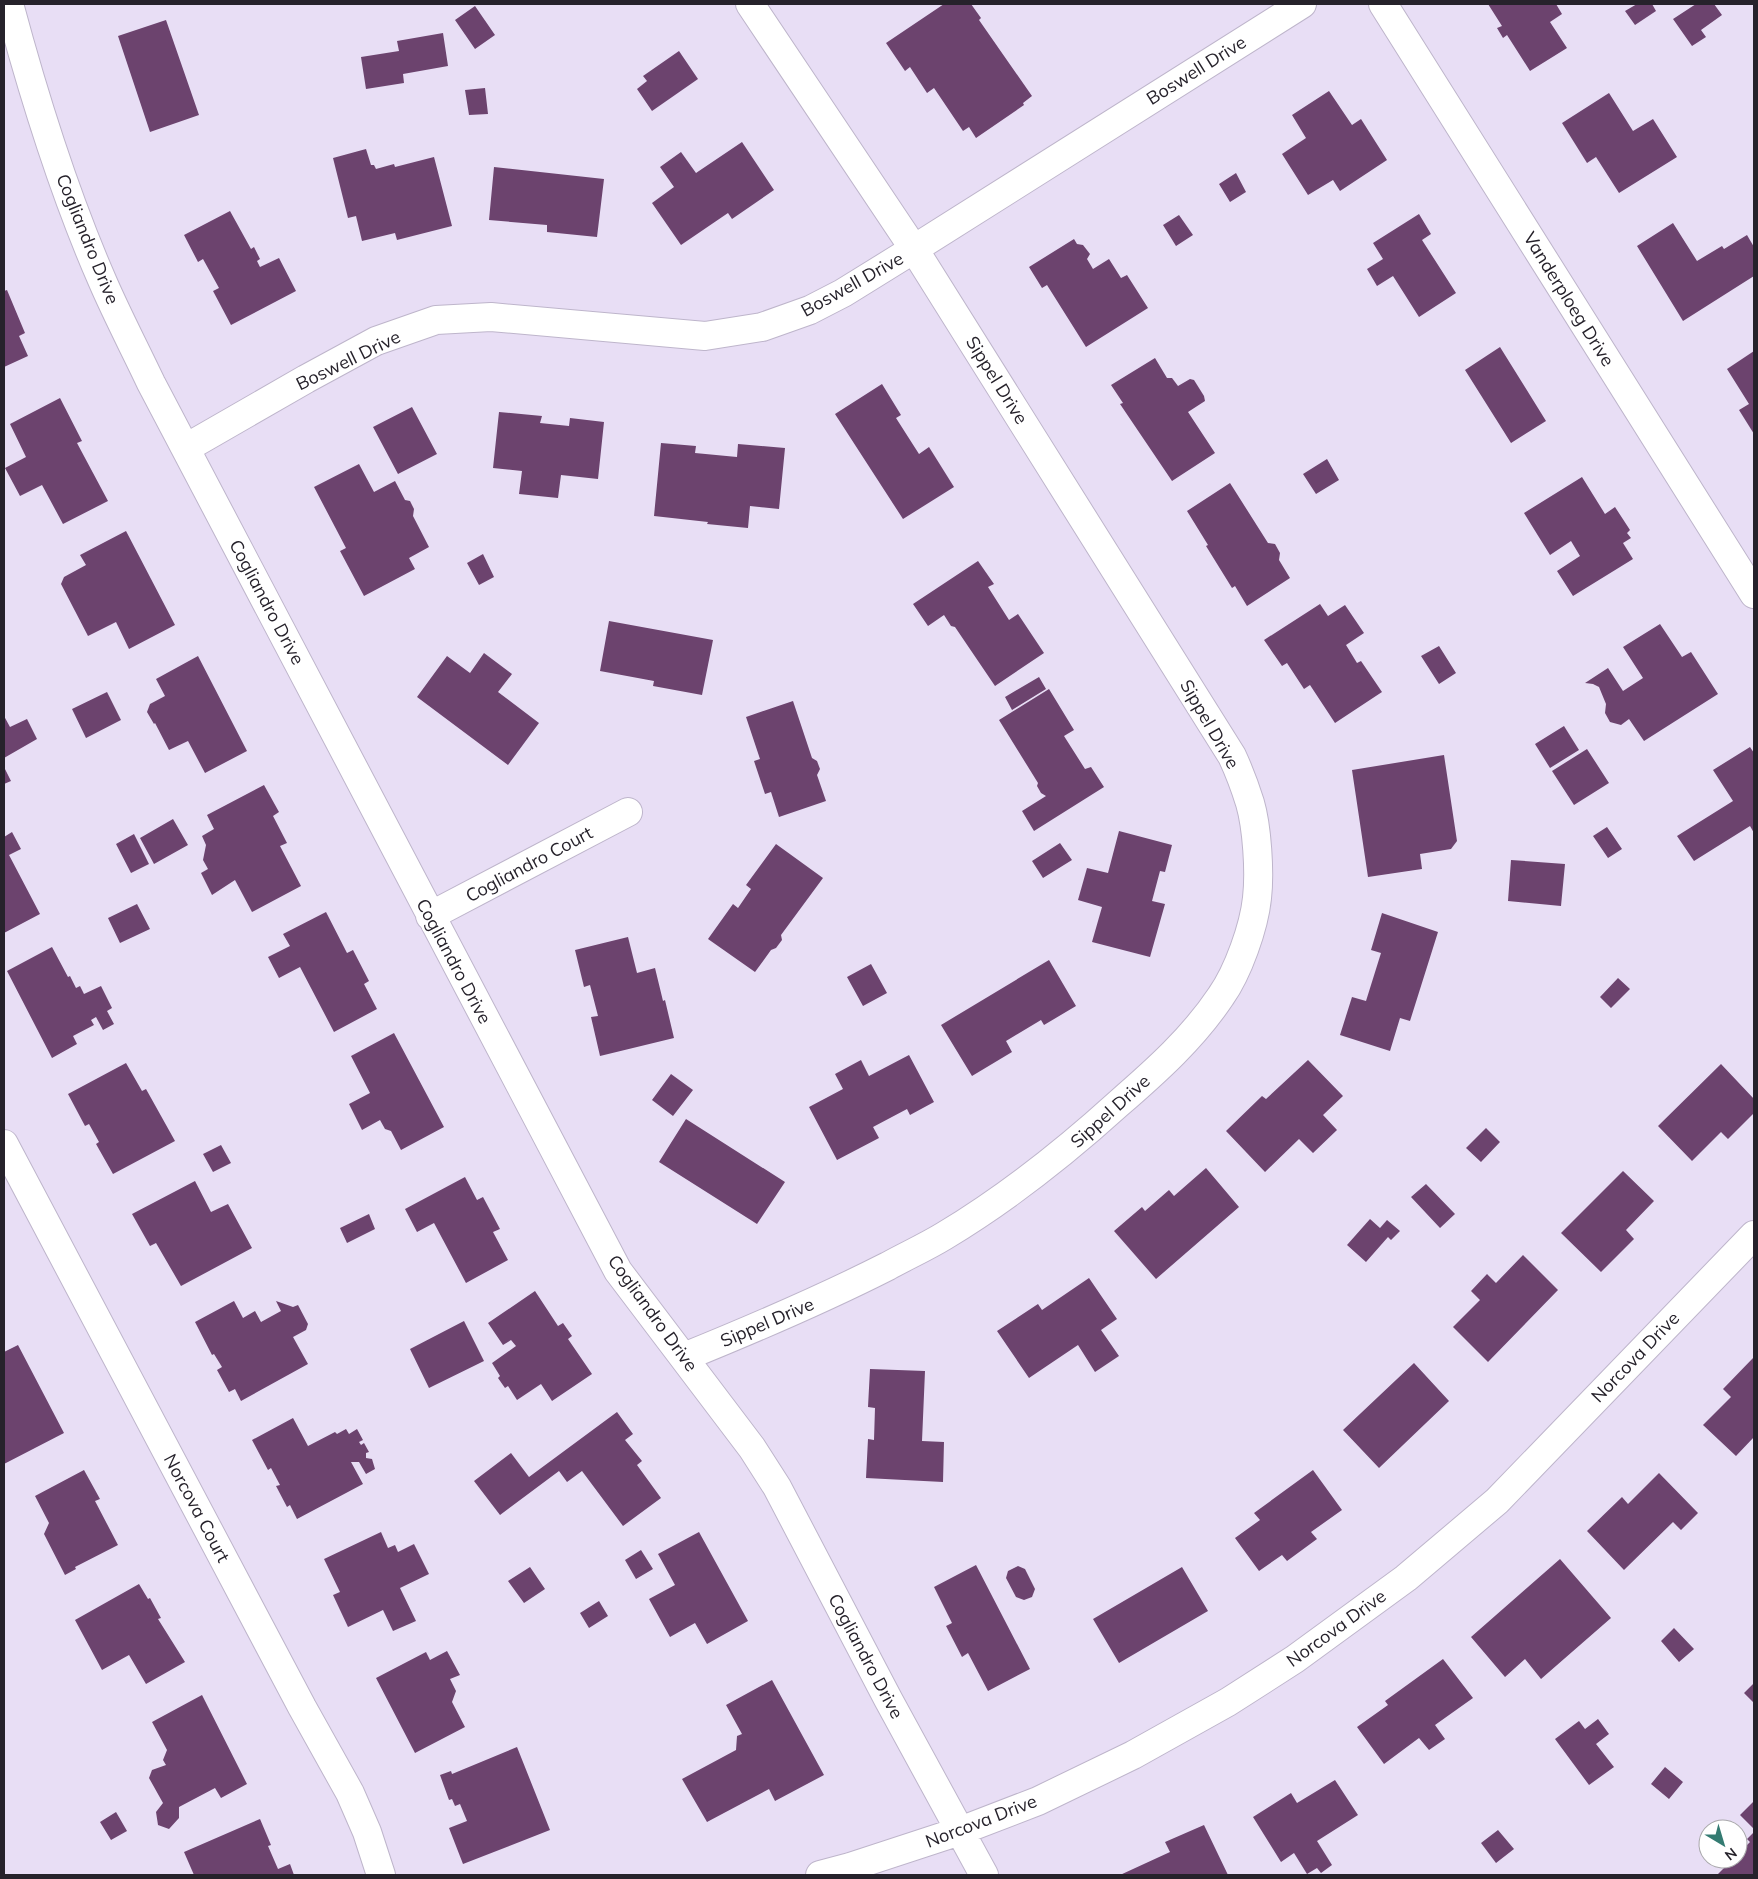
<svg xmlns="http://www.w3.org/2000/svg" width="1758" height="1879" viewBox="0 0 1758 1879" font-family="Mulish,sans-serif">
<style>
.building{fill:#6c436e}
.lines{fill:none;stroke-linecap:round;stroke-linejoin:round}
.minor-casing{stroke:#beb5cb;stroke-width:30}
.minor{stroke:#fff;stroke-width:28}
.labels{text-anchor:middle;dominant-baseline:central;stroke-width:5;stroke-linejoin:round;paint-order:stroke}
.street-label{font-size:18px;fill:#26222b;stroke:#fff}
</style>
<rect width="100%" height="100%" fill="#e8def5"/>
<path class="building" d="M944 4H971L981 18 979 20 1032 96 1023 103 1024 105 976 138 969 127 963 131 934 88 927 93 910 67 905 71 886 43Z
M1488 4H1556L1562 14 1550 22 1567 48 1530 71 1507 35 1503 38 1497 28 1502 26Z
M1637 4H1652L1656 11 1635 25 1625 11Z
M1696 4H1714L1722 15 1701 30 1706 37 1692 46 1673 19Z
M475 6 495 35 475 49 455 20Z
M166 20 199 115 150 132 118 36Z
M443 33 448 66 403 74 404 83 366 89 361 57 399 51 397 41Z
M679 51 698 79 652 111 637 89 647 81 643 76Z
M485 88 488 114 469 115 465 90Z
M1329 91 1352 125 1361 119 1387 160 1340 191 1333 180 1308 195 1282 154 1306 138 1292 115Z
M1609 93 1633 131 1653 119 1677 157 1619 193 1596 157 1587 163 1562 123Z
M742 142 774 190 732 219 728 213 681 245 652 203 674 187 660 167 681 152 696 173Z
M366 149 371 165H374L376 169 394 164 395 167 434 157 452 226 397 240 395 233 362 241 356 216 348 218 333 158Z
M494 167 604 179 597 237 547 232V225L489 220Z
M1236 173 1246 192 1230 202 1219 184Z
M230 211 251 249 254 247 260 259 257 261 260 267 279 258 296 291 231 325 213 291 219 288 203 259 198 262 184 235Z
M1419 214 1431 234 1422 240 1456 293 1419 317 1393 276 1377 286 1367 269 1383 259 1373 243Z
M1179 215 1193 235 1176 246 1163 225Z
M1673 223 1697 261 1722 246 1724 249 1747 235 1754 247V276L1683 321 1637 246Z
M1074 239 1077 244 1083 245 1090 254 1087 259 1093 269 1109 259 1121 278 1127 275 1148 308 1086 347 1047 285 1042 288 1029 267Z
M7 290 25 333 19 336 28 356 4 367V291Z
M1500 347 1546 421 1511 443 1465 370Z
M1754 351V434L1739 410 1749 404 1727 369Z
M1155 358 1167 378H1172L1178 386 1190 379 1194 380 1204 396 1205 401 1188 412 1215 453 1172 481 1120 404 1123 403 1111 385Z
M882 384 901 415 896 418 919 454 929 447 954 487 903 519 835 414Z
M60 398 82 441 77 443 108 501 63 524 42 485 20 496 5 468 26 457 10 424Z
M412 407 437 454 398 474 373 427Z
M499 412 542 416 540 423 569 426 570 418 604 422 598 479 561 475 558 498 519 494 522 471 493 468Z
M661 443 696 446 695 453 737 457 738 444 785 448 779 509 750 506 748 528 707 524 708 522 654 516Z
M1327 459 1339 480 1316 494 1303 474Z
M359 464 374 492 395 481 405 500 410 501 414 509 413 516 429 547 409 558 415 569 364 596 340 551 346 548 314 487Z
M1582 477 1605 514 1615 507 1630 530 1627 533 1631 538 1623 543 1633 559 1573 596 1557 571 1580 556 1571 541 1550 555 1524 513Z
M1230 483 1268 543 1275 544 1280 553 1279 560 1290 578 1247 606 1235 586 1232 588 1206 546 1208 545 1187 511Z
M126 531 175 625 129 649 116 622 88 636 61 584 64 577 86 565 80 555Z
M483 554 494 577 479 585 467 563Z
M978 561 994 584 988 587 1009 620 1018 614 1044 653 995 686 955 627 951 626 944 615 928 626 913 604Z
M1320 604 1328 616 1345 605 1364 633 1346 645 1357 663 1361 661 1382 692 1335 723 1310 685 1304 689 1287 663 1282 666 1264 640Z
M609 621 713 640 702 695 653 686 654 681 600 671Z
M1660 624 1682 657 1691 652 1718 694 1644 741 1629 719 1621 725 1610 722 1605 713 1606 704 1599 687 1593 684 1585 683 1608 668 1623 691 1643 678 1623 647Z
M1439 646 1456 673 1439 684 1421 656Z
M484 653 512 674 498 692 539 723 508 765 417 697 447 656 470 673Z
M198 656 247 751 205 773 188 741 169 750 155 723 154 724 147 712 150 704 165 696 156 679Z
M1039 677 1046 689 1012 710 1005 697Z
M1049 689 1074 730 1064 736 1085 769 1091 767 1104 787 1034 831 1022 811 1046 796 1041 793 1037 786 1038 783 999 720Z
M107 692 121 720 86 738 72 709Z
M793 701 812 758 817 761 820 769 817 775 826 801 779 817 771 792 765 794 754 761 760 759 746 717Z
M4 716 10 727 27 719 37 739 4 758Z
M1564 726 1579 750 1550 768 1535 744Z
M1750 747 1754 753V833L1750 826 1694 861 1677 836 1733 801 1713 770Z
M1587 749 1609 783 1574 805 1552 771Z
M1444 755 1457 841 1451 849 1420 854 1422 869 1368 877 1352 770Z
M4 767 11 781 4 784Z
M264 785 279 812 273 816 287 843 280 846 301 886 252 912 235 880 212 895 201 873 208 869 203 860 206 845 202 836 214 829 207 815Z
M173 819 188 845 154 864 140 838Z
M1607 827 1622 849 1608 858 1593 836Z
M1119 831 1172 845 1165 872 1160 871 1152 901 1165 904 1150 957 1092 942 1102 907 1078 900 1087 868 1108 873Z
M12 832 21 849 9 855 40 914 4 933V837Z
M134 834 149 864 131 873 116 844Z
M1060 843 1072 860 1043 878 1032 861Z
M776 844 823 878 781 935 782 940 776 948 771 950 755 972 708 939 733 904 738 908 751 889 746 885Z
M1511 860 1565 864 1561 906 1508 901Z
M137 904 150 929 120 943 108 918Z
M326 912 347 953 353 950 369 981 364 984 377 1009 334 1032 300 967 279 978 268 957 290 946 283 934Z
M1382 913 1438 932 1410 1021 1400 1018 1390 1051 1340 1035 1352 997 1366 1001 1381 953 1371 950Z
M628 937 637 973 655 968 663 1001 665 1000 674 1038 600 1056 591 1017 598 1016 590 985 584 987 575 950Z
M52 947 68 977 70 976 76 988 80 986 84 994 101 986 112 1008 107 1011 114 1024 103 1030 96 1017 91 1020 94 1025 73 1036 77 1044 52 1058 7 971Z
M1049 960 1076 1006 1044 1025 1041 1020 1006 1041 1012 1052 972 1076 941 1025Z
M871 964 887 993 863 1006 847 977Z
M1618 978 1630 989 1611 1008 1600 997Z
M394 1033 444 1127 401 1150 391 1131 385 1129 380 1120 362 1130 349 1104 370 1093 351 1056Z
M909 1055 934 1102 910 1115 907 1109 873 1127 879 1138 837 1160 809 1107 843 1089 835 1074 861 1060 869 1076Z
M1308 1060 1343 1096 1323 1115 1337 1130 1313 1153 1299 1139 1265 1172 1226 1131 1262 1096 1266 1099Z
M126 1063 142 1091 146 1089 175 1141 113 1174 96 1144 99 1142 89 1124 85 1126 68 1094Z
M1721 1064 1754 1099V1113L1728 1139 1721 1132 1692 1161 1658 1126Z
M671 1074 693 1090 673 1116 652 1100Z
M686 1119 785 1182 757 1224 659 1162Z
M1486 1128 1500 1142 1481 1162 1466 1148Z
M221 1145 231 1163 213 1172 203 1154Z
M1206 1168 1239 1207 1156 1279 1114 1231 1142 1207 1145 1211 1169 1190 1174 1196Z
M1623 1171 1654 1201 1626 1230 1634 1239 1601 1272 1561 1233Z
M465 1177 477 1200 483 1197 500 1229 493 1232 508 1260 466 1283 434 1223 417 1232 405 1209Z
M195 1181 211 1212 228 1204 252 1248 181 1286 156 1243 150 1246 132 1214Z
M1426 1184 1455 1214 1440 1228 1411 1197Z
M369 1214 375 1229 347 1243 340 1228Z
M1370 1219 1380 1228 1387 1220 1400 1231 1391 1240 1388 1237 1366 1262 1347 1245Z
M1523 1255 1558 1290 1488 1362 1453 1327 1480 1300 1471 1291 1487 1274 1496 1283Z
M1089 1278 1117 1319 1101 1330 1119 1356 1095 1372 1078 1345 1029 1378 997 1331 1038 1304 1042 1310Z
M535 1291 558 1326 563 1323 572 1336 568 1339 592 1374 552 1401 541 1384 517 1400 508 1386 505 1388 498 1378 500 1376 492 1363 516 1346 511 1340 503 1345 488 1323Z
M234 1301 243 1318 255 1311 261 1322 281 1311 276 1301 293 1307 298 1305 308 1324 306 1330 293 1337 308 1364 241 1401 235 1389 229 1392 217 1370 222 1367 214 1354 212 1355 195 1322Z
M464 1321 484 1361 429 1388 410 1349Z
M18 1345 64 1433 4 1464V1352Z
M1754 1357V1437L1736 1456 1703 1425 1731 1397 1723 1389Z
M1414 1363 1449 1401 1379 1468 1343 1430Z
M870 1369 925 1371 922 1441 944 1442 943 1482 866 1478 868 1439 874 1440 875 1408 868 1407Z
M617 1412 633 1434 625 1440 642 1461 637 1465 661 1498 623 1526 582 1471 567 1482 559 1471 500 1515 474 1481 511 1453 529 1477Z
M293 1418 308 1446 335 1432 337 1434 346 1429 349 1434 357 1429 363 1440 359 1442 361 1445 364 1443 369 1452 366 1453V1458L372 1459 375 1469 366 1474 359 1462H351L363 1484 297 1519 290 1505 287 1507 276 1486 280 1485 271 1468 268 1470 252 1440Z
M84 1470 100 1499 95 1501 118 1545 75 1567 76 1569 65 1575 44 1534 49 1523 35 1496Z
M1313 1470 1342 1510 1311 1532 1317 1539 1287 1561 1282 1555 1259 1571 1235 1538 1260 1520 1254 1513Z
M1659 1473 1698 1513 1681 1530 1673 1522 1624 1570 1587 1531 1622 1497 1628 1504Z
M381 1532 388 1548 395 1545 398 1552 414 1544 429 1574 400 1588 416 1621 393 1631 383 1610 348 1627 333 1595 340 1592 324 1559Z
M699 1532 748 1621 707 1644 695 1623 670 1637 649 1599 675 1585 658 1554Z
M641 1550 653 1569 636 1579 625 1560Z
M1560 1559 1611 1618 1541 1679 1525 1659 1505 1677 1471 1637Z
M976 1565 1030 1669 988 1691 968 1653 962 1657 946 1626 952 1623 934 1587Z
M1018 1566 1025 1569 1035 1589 1032 1597 1024 1600 1016 1597 1006 1578 1008 1571Z
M530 1567 545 1589 524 1603 508 1581Z
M1182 1567 1208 1611 1119 1663 1093 1619Z
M139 1584 148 1599 150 1598 161 1618 158 1619 185 1662 146 1684 129 1655 102 1670 75 1620Z
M599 1601 608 1616 589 1628 580 1613Z
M1674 1628 1694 1649 1679 1662 1661 1641Z
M447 1651 460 1675 450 1679 456 1691 452 1702 465 1727 415 1753 376 1678 426 1652 430 1660Z
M1443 1659 1473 1698 1435 1725 1445 1739 1429 1750 1419 1738 1384 1764 1357 1727 1388 1705 1385 1701Z
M772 1680 824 1775 775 1801 769 1789 707 1822 682 1779 736 1750 737 1736 742 1734 726 1705Z
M1754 1683V1703L1744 1693Z
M202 1695 247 1784 221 1798 215 1788 179 1807V1818L169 1829 158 1825 156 1812 163 1803 149 1778 152 1770 166 1765 163 1760 167 1750 152 1722Z
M1598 1719 1609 1734 1596 1744 1614 1767 1589 1785 1555 1739 1579 1721 1585 1729Z
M517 1747 550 1830 463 1864 449 1828 467 1821 460 1804 455 1806 452 1799 449 1800 440 1775 451 1771 452 1774Z
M1665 1767 1683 1782 1669 1799 1651 1784Z
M1335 1780 1358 1815 1317 1841 1332 1865 1321 1873 1317 1868 1307 1874 1294 1853 1281 1862 1253 1817 1291 1793 1297 1803Z
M1754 1801V1829L1740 1815Z
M116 1812 127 1831 111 1840 100 1822Z
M260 1819 271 1845 268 1846 278 1869 290 1864 294 1875H194L184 1852Z
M1204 1825 1228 1875H1120L1170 1852 1165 1842Z
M1498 1830 1514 1849 1496 1863 1481 1843Z
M1754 1832V1875H1717L1733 1859H1738V1854L1750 1842 1747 1839Z"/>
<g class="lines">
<defs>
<path id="minor" d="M9 4C34 97 63 191 102 280 117 315 135 349 151 383L618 1271 752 1448 777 1487 888 1699 984 1875
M1383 4 1754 594
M186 448 306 379 376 341 436 320 491 317 705 336 762 327 810 310 843 293 914 249 1302 4
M430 916 628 812
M4 1144 302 1707 350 1793 367 1832 381 1875
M684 1357C753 1329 821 1300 888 1266 906 1256 926 1247 944 1236 1007 1198 1064 1153 1118 1104 1156 1071 1193 1038 1221 996 1238 972 1254 927 1257 898 1260 872 1257 827 1250 803 1245 787 1239 771 1232 756L914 249 750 4
M820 1875 850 1867 960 1831 1038 1801 1133 1755 1228 1702 1295 1659 1406 1578 1497 1501 1754 1235"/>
</defs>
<use href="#minor" class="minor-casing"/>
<use href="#minor" class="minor"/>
</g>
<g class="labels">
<g class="street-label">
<text transform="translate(1196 70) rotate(-32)">Boswell Drive</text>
<text transform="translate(88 239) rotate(68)">Cogliandro Drive</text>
<text transform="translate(852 284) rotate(-29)">Boswell Drive</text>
<text transform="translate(1569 299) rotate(58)">Vanderploeg Drive</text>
<text transform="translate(348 360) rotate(-26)">Boswell Drive</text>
<text transform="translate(997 380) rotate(58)">Sippel Drive</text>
<text transform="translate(267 602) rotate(62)">Cogliandro Drive</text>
<text transform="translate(1210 724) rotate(60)">Sippel Drive</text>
<text transform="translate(529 864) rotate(-28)">Cogliandro Court</text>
<text transform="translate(454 961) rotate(62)">Cogliandro Drive</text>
<text transform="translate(1110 1111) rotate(-42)">Sippel Drive</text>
<text transform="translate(653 1313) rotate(54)">Cogliandro Drive</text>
<text transform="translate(767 1322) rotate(-23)">Sippel Drive</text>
<text transform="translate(1635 1357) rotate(-46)">Norcova Drive</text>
<text transform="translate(197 1508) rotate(62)">Norcova Court</text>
<text transform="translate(1336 1628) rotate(-36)">Norcova Drive</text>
<text transform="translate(866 1656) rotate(62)">Cogliandro Drive</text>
<text transform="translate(981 1821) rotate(-21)">Norcova Drive</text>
</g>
</g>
<rect width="1758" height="1879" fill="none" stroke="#26222b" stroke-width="10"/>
<g transform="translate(1723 1844) rotate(142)"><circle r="24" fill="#ffffff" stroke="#a8a7aa"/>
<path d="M0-4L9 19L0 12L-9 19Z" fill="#347b72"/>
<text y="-8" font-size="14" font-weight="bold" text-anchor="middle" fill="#26222b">N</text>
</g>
</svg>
